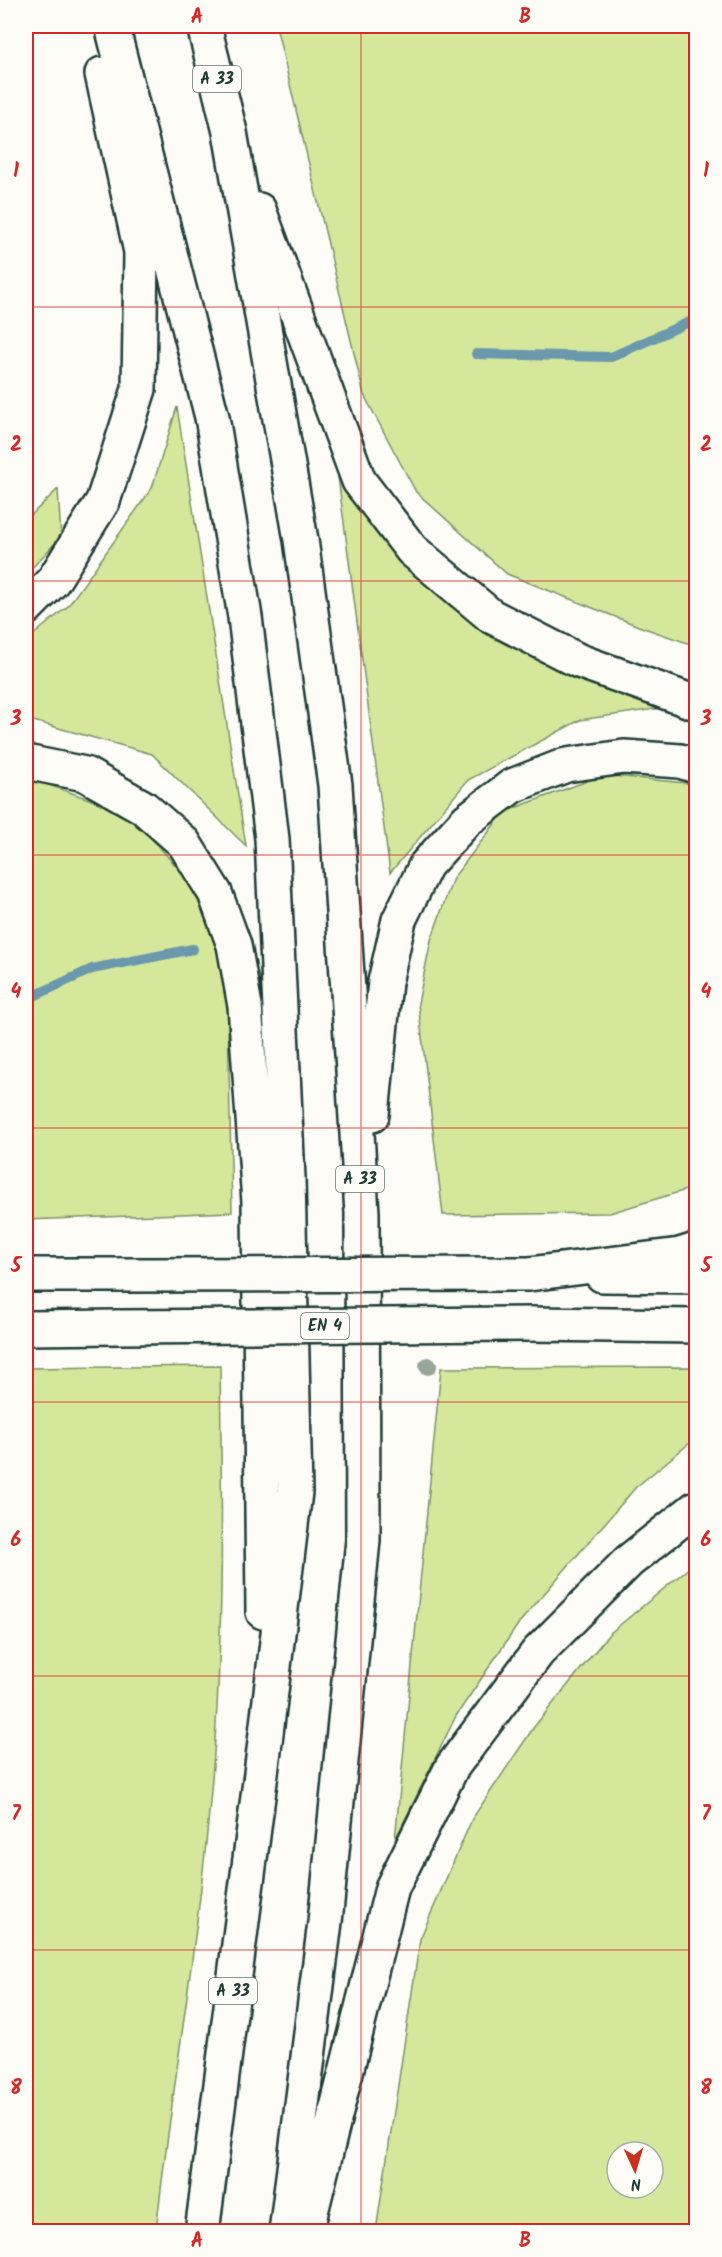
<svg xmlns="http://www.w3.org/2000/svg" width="722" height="2257" viewBox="0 0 722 2257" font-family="Kalam,sans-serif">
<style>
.green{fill:#d4e79b;stroke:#7a9268;stroke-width:1.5;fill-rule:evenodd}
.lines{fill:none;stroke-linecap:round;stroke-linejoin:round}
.stream{stroke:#6b98ad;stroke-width:10}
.major-casing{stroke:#1f3d34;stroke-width:38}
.highway-casing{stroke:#1f3d34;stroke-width:38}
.major{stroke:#fdfcf7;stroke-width:33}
.highway{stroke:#fdfcf7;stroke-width:33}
.major-bridge-casing{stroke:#1f3d34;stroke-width:38;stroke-linecap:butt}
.major-bridge{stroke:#fdfcf7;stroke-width:33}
.tree{fill:#97a697}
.grid{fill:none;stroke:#d62828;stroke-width:1.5;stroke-opacity:0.55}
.labels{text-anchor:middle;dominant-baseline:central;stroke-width:5;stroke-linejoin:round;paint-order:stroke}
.shield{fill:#fdfcf7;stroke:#62766e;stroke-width:1.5}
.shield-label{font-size:16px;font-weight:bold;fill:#1f3d34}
.neatline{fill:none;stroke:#d62828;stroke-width:2}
.grid-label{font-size:20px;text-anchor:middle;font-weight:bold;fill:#d62828}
</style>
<rect width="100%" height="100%" fill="#fdfcf7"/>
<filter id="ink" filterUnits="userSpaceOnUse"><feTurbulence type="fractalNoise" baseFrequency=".0167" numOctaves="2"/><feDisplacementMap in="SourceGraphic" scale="12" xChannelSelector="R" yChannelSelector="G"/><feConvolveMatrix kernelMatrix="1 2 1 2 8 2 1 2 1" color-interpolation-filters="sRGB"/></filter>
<g filter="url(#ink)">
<path class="green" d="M276 26H696V646L641 627 507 574 416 492 364 395Z
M177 407 246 846 152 754 26 719V641L68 606 152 488Z
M336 462 370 521 450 606 505 644 669 707 580 720 468 780 390 873Z
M58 489 61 537 26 574V520Z
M603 775 696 784V1187L610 1213 443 1215 418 1003 431 940 453 878 504 812Z
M26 777 129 813 191 883 227 971 232 1212 26 1220Z
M220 1366C222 1503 224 1641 212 1778 200 1930 173 2080 156 2231H26V1368Z
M696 1367V1438L636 1487 519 1623 456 1716 395 1840 441 1368Z
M696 1562V2231H376L420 1939 472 1819 534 1727 609 1634ZM617 2152H653V2188H617Z"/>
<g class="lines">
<path class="stream" d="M476 354 611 357 696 319
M26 1004 34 996 92 969 193 949"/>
<defs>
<path id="major" d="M26 1275H122
M602 1275 696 1276
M530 1324 696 1326
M26 1328 120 1327"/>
<path id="highway" d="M112 26 212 417 245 617 272 839 288 1178 295 1492 264 1750 202 2232
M204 26 230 132 301 540 335 785 362 1213 363 1540 325 1922 286 2232
M259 210 359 481 412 550 491 616 579 661 696 703
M26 608 53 581 103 501 139 389 141 252 102 74
M26 762 85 774 143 807 184 843 215 893 234 945 245 1006 259 1202 263 1612
M372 1115 385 982 399 920 426 865 467 820 512 786 566 765 624 757 680 761 696 766
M529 1274 680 1255 696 1250
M306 2232 392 1888 452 1767 538 1652 629 1561 696 1508"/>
</defs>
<use href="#major" class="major-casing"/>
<use href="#highway" class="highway-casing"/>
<use href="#major" class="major"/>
<use href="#highway" class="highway"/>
<defs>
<path id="major-bridge" d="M122 1275 529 1274
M120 1327 530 1324"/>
</defs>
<use href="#major-bridge" class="major-bridge-casing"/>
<use href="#major-bridge" class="major-bridge"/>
</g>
<circle class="tree" cx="428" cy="1366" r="9"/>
</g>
<path class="grid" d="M361 26V2232M26 307H696M26 581H696M26 855H696M26 1128H696M26 1402H696M26 1676H696M26 1950H696"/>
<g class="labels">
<g class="shield">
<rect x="193" y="66" width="48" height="26" rx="4.5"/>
<rect x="336" y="1166" width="48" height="26" rx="4.5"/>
<rect x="301" y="1313" width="48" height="26" rx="4.5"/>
<rect x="209" y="1978" width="48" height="26" rx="4.5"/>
</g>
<g class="shield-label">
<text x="217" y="79">A 33</text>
<text x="360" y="1179">A 33</text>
<text x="325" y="1326">EN 4</text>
<text x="233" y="1991">A 33</text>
</g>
</g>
<rect width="722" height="2257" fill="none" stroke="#fdfcf7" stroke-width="66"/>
<g transform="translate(635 2170) rotate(176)"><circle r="28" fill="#fdfcf7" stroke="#a4b0a9" stroke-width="1.5"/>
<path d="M0-4.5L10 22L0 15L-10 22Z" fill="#c8321e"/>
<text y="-9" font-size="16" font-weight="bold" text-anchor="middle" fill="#1f3d34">N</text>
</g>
<rect x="33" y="33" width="656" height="2191" class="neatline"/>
<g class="grid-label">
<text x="197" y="23">A</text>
<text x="525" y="23">B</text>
<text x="16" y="177">1</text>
<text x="706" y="177">1</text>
<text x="16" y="451">2</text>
<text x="706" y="451">2</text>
<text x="16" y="725">3</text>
<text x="706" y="725">3</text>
<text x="16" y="998">4</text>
<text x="706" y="998">4</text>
<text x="16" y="1272">5</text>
<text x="706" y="1272">5</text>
<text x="16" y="1546">6</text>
<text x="706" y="1546">6</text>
<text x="16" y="1820">7</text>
<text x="706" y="1820">7</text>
<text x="16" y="2094">8</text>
<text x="706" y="2094">8</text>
<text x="197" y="2247">A</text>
<text x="525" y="2247">B</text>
</g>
</svg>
